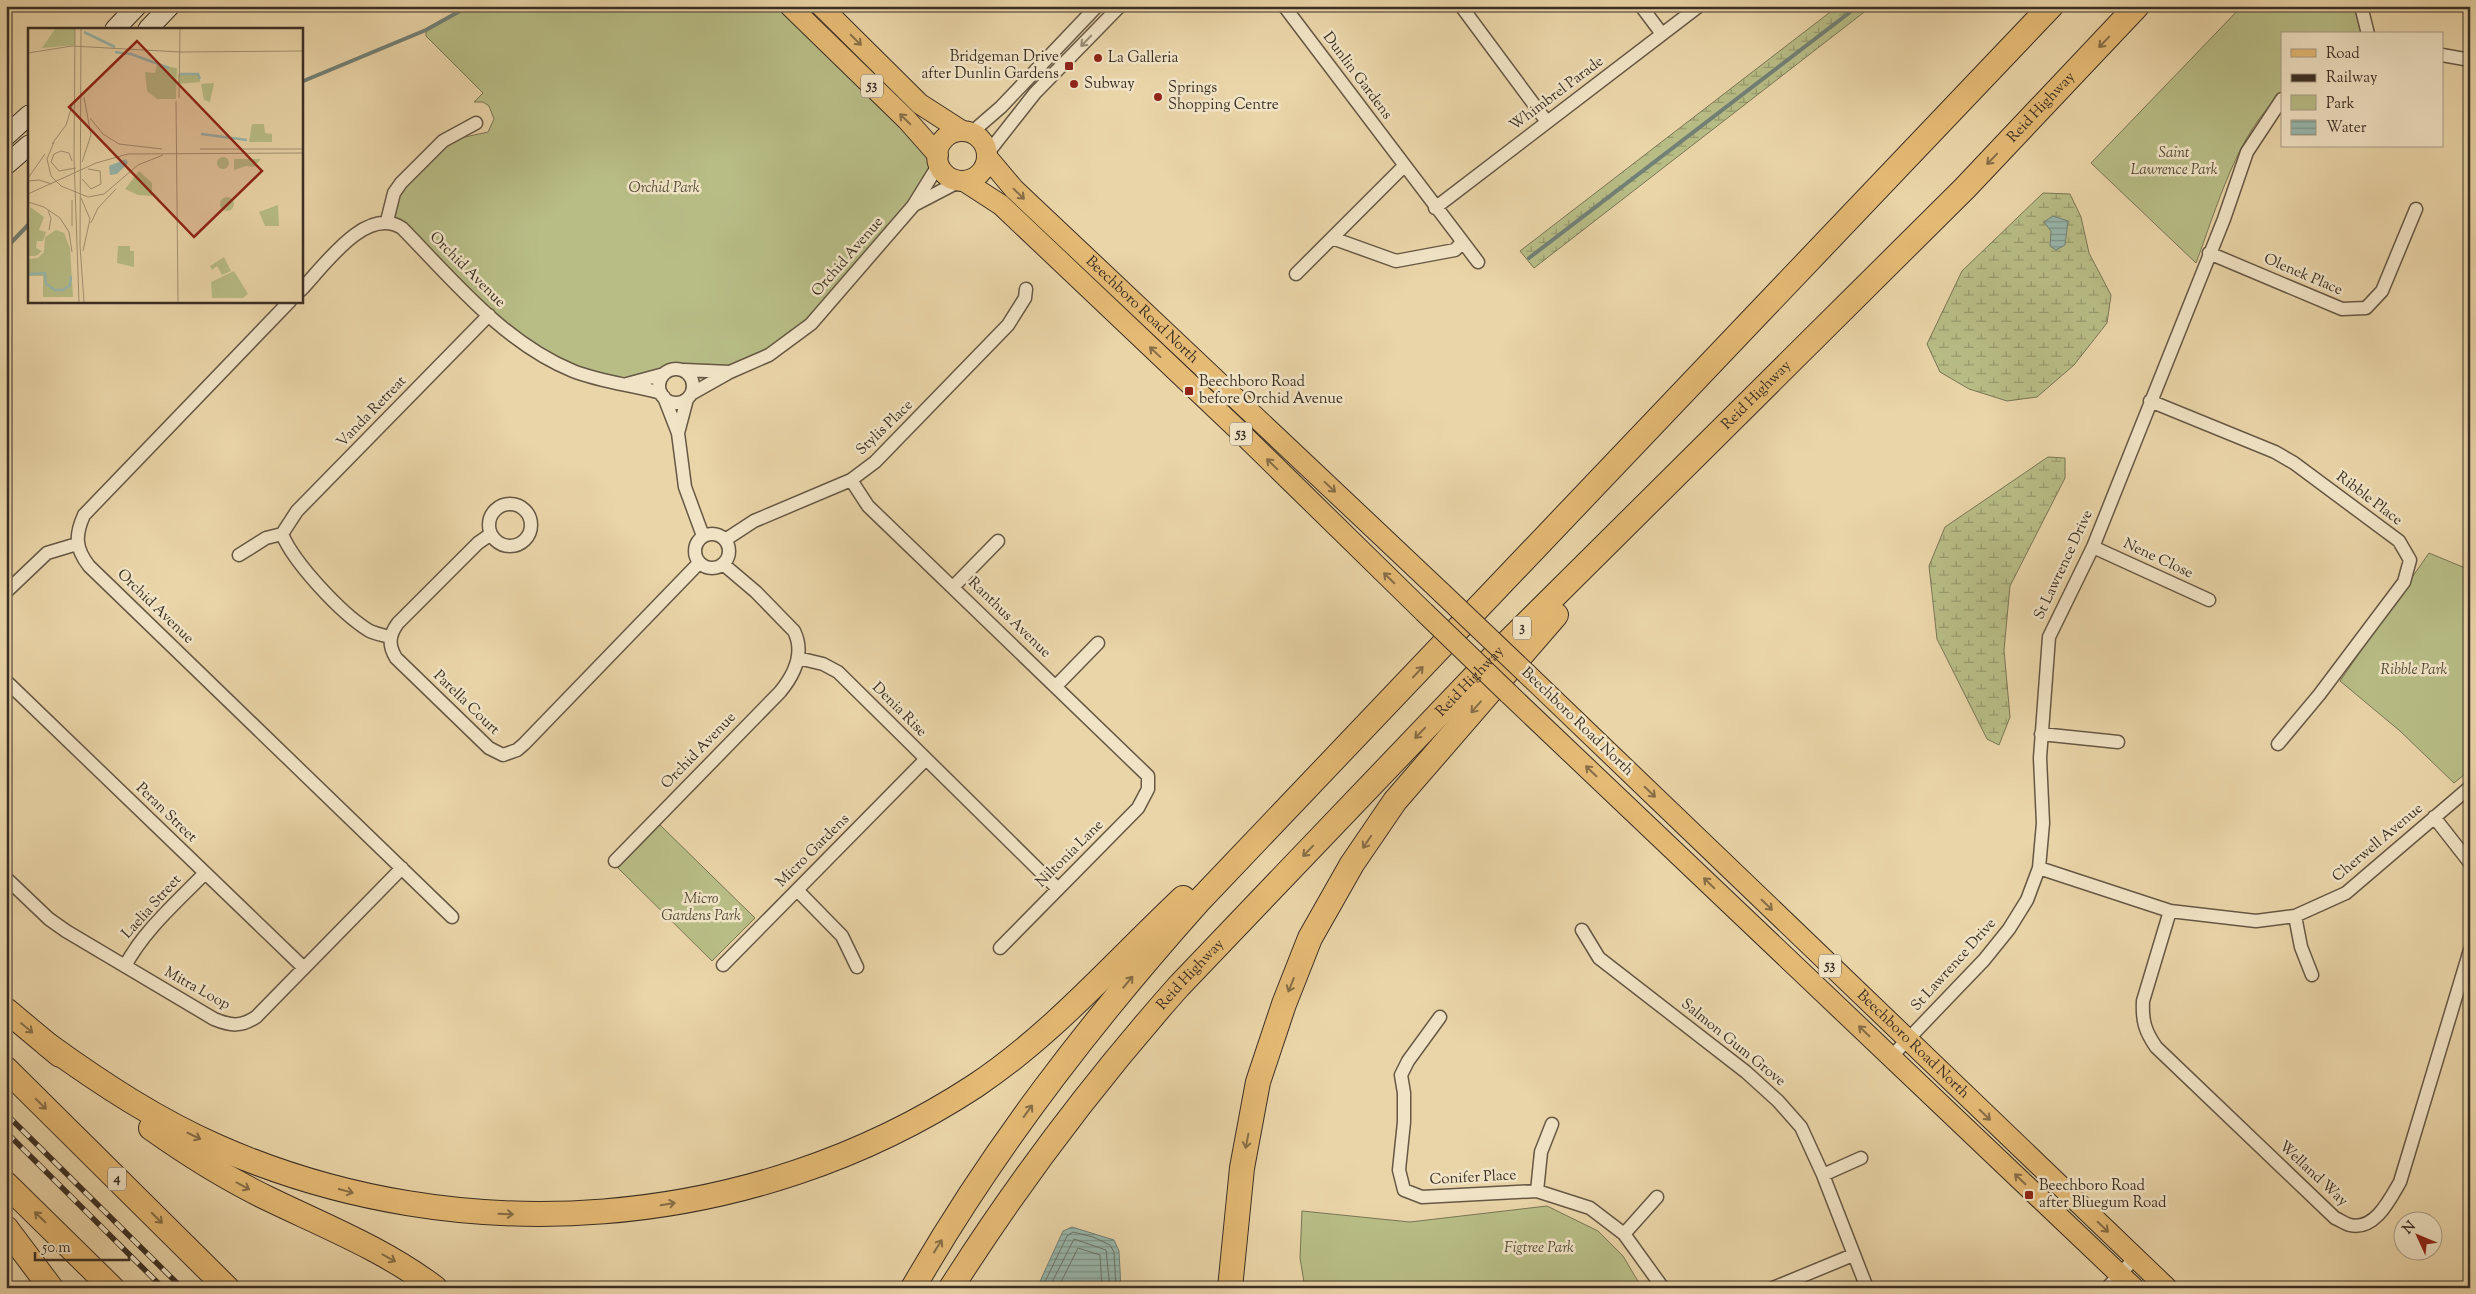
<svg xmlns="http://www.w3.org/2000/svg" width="2476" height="1294" viewBox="0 0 2476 1294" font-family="'Sorts Mill Goudy',serif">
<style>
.wetland{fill:url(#wetland-marsh);stroke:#797655}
.green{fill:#b8bd86;stroke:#797655}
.water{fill:url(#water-rules);stroke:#728177}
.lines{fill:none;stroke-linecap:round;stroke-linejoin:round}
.shore{stroke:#697469;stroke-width:1}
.stream{stroke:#728177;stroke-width:4}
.minor-casing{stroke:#665845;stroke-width:15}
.secondary-casing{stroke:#3a2f24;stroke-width:21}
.primary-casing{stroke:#3a2f24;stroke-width:22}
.motorway-casing{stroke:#3a2f24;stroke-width:26}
.minor{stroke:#f1e4c6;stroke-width:12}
.secondary{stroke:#f1e4c6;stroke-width:19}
.primary{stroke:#e5ba74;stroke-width:20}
.motorway{stroke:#e5ba74;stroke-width:24}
.rail-casing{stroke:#3a2f24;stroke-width:5.5}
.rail{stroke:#f1e4c6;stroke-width:4;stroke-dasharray:11;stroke-linecap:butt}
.primary-bridge-casing{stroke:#3a2f24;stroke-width:22;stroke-linecap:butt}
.primary-bridge{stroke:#e5ba74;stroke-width:20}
.oneway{stroke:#876e48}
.oneway2{stroke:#968a75}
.poi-dot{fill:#8f2418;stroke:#f1e4c6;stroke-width:2}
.labels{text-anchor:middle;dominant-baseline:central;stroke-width:5;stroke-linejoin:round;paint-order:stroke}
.shield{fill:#f1e4c6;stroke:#716555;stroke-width:1}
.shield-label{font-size:14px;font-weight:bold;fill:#3a2f24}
.poi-label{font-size:15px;fill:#3a2f24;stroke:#f1e4c6;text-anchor:start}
.street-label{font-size:15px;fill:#3a2f24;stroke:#f1e4c6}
.park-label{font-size:15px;font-style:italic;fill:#534b38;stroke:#f1e4c6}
.inset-river{fill:none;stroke:#98b8ae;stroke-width:2.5}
.inset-road{fill:none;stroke:#a49373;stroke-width:1}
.view{fill:#8f2418;fill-opacity:0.15;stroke:#8f2418;stroke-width:2.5}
.inset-edge{fill:none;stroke:#3a2f24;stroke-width:2.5}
</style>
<defs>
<pattern id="wetland-marsh" width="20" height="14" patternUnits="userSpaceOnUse" patternTransform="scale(1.25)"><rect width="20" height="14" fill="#b8bd86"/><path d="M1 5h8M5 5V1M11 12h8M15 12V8" fill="none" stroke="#979a6d"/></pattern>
<pattern id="water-rules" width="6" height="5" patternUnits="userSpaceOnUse" patternTransform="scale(1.25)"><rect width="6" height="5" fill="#98b8ae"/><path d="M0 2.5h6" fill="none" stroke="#7d968d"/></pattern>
</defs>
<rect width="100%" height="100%" fill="#ead5a8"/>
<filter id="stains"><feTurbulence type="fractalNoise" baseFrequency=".004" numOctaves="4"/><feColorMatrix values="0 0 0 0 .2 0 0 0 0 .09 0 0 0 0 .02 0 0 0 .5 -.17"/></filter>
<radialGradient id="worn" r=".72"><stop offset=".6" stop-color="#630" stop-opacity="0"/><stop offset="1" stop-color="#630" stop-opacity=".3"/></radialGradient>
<path class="wetland" d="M1838 6H1872L1534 268 1520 251Z
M2043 193 2070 194 2081 217 2089 253 2111 295 2107 323 2074 365 2037 397 2007 401 1969 389 1940 372 1927 344 1962 271Z
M2048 457 2065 458V478L2010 586 2004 650 2010 717 1999 745 1987 739 1937 639 1929 566 1945 527Z"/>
<path class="green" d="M469 6H790L939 164 811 324 745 366 673 369 612 382 532 349 395 224 390 205 394 193 451 140 488 132 494 119 489 106 483 102H474L483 93 426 36V30Z
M2242 6H2354L2361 34H2282V94C2238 130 2216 210 2196 263L2091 163Z
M2429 553 2470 570V770L2454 783 2400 731 2340 681Z
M660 825 755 918 712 961 618 868Z
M1547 1206 1598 1231 1623 1256 1642 1288H1305L1300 1258 1302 1211 1410 1222Z"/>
<path class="water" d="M2053 216 2068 221 2065 245 2056 250 2050 246 2051 231 2044 222Z
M1072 1227 1114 1240 1119 1251 1121 1288H1037L1063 1231Z"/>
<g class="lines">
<path class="shore" d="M1042 1288 1067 1236 1073 1232 1093 1237 1110 1245 1114 1252 1116 1288
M1049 1288 1074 1239 1106 1250 1110 1288
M1058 1288 1078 1248 1100 1255 1102 1288"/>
<path class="stream" d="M301 82 426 30 469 6
M6 248 29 224
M1529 258 1858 6"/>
<defs>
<path id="minor" d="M1284 6 1478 262
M1461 6 1547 122
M1641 6 1662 34
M2361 6 2368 34
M2442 55 2470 60
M971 133 1001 107 1097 6
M987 154 1035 93 1120 6
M914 205 960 181
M1435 208 1699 6
M387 221 394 193 401 183 443 141 476 123
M1332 238 1396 261 1455 250 1462 242
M2209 253 2342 309 2366 308 2382 291 2416 209
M1296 274 1404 166
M301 290C324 266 366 205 402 228 453 280 504 343 573 371 601 382 632 385 661 393
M290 301 84 515C75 535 75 548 89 566L452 917
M659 386a17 17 0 1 1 34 0a17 17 0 1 1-34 0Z
M684 370 730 372
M627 384 664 374
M691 394 730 372 769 355 811 324 913 206 939 164
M664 397 678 433 685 487 703 536
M2150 401 2275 452 2294 463 2399 541 2410 560 2404 582 2319 695 2278 744
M678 433 687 399
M851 480 868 506 1148 776V789L1138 808 1000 948
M489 525a21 21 0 1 1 42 0a21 21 0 1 1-42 0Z
M695 551a17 17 0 1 1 34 0a17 17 0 1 1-34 0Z
M491 534 478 543 398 623C389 635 388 645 396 658L489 748 503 755 517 750 524 744 699 563
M725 540 754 521 851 480 875 462 1008 325 1025 298 1026 289
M2093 547 2209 600
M239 555 266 538 282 534
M953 587 998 541
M6 592 47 553 77 544
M390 637C383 635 375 634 368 630 341 613 294 563 282 534L297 511 489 315
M798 658 823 664 838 672 1058 889
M6 681 304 968
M1056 686 1098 643
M2041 734 2118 742
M2434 817 2470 863
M615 861 780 692C794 675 805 653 794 631L756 592 723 564
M2039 868 2170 911 2256 921 2295 916 2346 893 2470 787
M6 878 49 919 66 931 214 1019C231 1026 241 1027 256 1017L402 868
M797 890 842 936 857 967
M2170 911 2143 1001C2142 1021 2145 1031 2156 1047L2335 1218C2340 1220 2345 1224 2350 1225 2375 1231 2390 1199 2400 1182L2470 950
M2295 916 2301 947 2312 975
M1582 930 1599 958 1746 1072 1778 1101 1801 1127 1823 1175 1867 1288
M723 965 926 759
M125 966C145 929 177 902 205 873
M1440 1017 1408 1061 1401 1075 1404 1093V1122L1399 1170 1404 1190 1422 1197 1537 1191 1590 1208 1624 1234 1663 1288
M1891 1057 1984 960 2009 929 2027 900 2039 868 2043 823 2040 758 2049 637 2093 547 2224 219 2247 152 2282 99
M1823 1175 1861 1158
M1537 1191 1541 1152 1552 1124
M1624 1234 1657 1197
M1773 1288 1853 1255
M2107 1288 2135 1258"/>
<path id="secondary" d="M115 29 137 6
M148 29 170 6
M6 136 29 115
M6 165 29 145"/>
<g id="primary">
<path d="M790 6 907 120 938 155"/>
<path d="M821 6 920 104 962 131"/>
<circle cx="962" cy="156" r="25"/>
<path id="s1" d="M987 157 1014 189 1442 593"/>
<path d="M964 181 1001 205 1234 426 1424 612"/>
<path id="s2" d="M1527 674 2167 1288"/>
<path d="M1508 693 2134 1288"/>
</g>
<g id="motorway">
<path d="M6 1010 60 1055"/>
<path d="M48 1045C102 1084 157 1120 218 1147 461 1254 752 1232 975 1086 1053 1034 1115 962 1183 898"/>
<path d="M6 1069 227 1288"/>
<path d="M151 1128C189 1155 229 1180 271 1200 327 1227 385 1250 435 1288"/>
<path d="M6 1184 112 1288"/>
<path d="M6 1228 51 1288"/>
<path d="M913 1288C993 1148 1091 1022 1198 902L2051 6"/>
<path id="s3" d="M951 1288C1019 1181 1094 1082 1178 987L1502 648 1965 188 2137 6"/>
<path d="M1230 1288 1242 1168 1258 1082 1284 1004 1310 938 1352 864 1395 801 1556 615"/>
</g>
</defs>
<use href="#minor" class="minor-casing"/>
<use href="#secondary" class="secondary-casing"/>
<use href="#primary" class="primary-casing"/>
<use href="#motorway" class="motorway-casing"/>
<use href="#minor" class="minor"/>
<use href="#secondary" class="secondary"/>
<use href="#primary" class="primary"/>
<use href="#motorway" class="motorway"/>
<defs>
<path id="rail" d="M6 1114 182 1288
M6 1132 163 1288"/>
</defs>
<use href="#rail" class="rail-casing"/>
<use href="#rail" class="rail"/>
<defs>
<path id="primary-bridge" d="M1442 593 1527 674
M1424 612 1508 693"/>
</defs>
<use href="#primary-bridge" class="primary-bridge-casing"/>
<use href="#primary-bridge" class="primary-bridge"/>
</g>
<defs><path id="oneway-shaft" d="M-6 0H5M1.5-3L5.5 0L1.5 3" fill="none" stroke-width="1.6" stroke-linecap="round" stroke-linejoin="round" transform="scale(1.25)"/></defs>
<g class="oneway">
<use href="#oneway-shaft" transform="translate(856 40) rotate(45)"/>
<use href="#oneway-shaft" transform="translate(2104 42) rotate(134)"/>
<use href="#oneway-shaft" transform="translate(905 119) rotate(-136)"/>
<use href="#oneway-shaft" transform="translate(1992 159) rotate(134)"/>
<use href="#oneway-shaft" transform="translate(1019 194) rotate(44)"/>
<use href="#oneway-shaft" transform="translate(1155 352) rotate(-137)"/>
<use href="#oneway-shaft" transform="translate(1272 464) rotate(-136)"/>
<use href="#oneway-shaft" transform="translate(1330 487) rotate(43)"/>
<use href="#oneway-shaft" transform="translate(1389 578) rotate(-136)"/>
<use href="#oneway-shaft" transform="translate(1418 672) rotate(-47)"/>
<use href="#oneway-shaft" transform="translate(1476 707) rotate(131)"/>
<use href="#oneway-shaft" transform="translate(1420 733) rotate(134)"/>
<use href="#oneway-shaft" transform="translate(1591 771) rotate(-136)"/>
<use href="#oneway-shaft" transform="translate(1650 792) rotate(44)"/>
<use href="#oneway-shaft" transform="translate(1367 842) rotate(124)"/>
<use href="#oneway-shaft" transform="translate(1308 851) rotate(134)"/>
<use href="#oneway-shaft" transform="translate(1709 883) rotate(-136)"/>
<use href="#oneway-shaft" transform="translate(1767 905) rotate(44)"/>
<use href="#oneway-shaft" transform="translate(1128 982) rotate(-50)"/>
<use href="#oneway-shaft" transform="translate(1291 985) rotate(112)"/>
<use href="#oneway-shaft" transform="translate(27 1028) rotate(40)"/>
<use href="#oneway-shaft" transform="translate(1864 1031) rotate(-136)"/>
<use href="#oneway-shaft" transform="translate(41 1104) rotate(45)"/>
<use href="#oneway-shaft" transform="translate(1028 1111) rotate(-54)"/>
<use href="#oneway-shaft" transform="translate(1985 1115) rotate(44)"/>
<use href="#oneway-shaft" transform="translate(194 1136) rotate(26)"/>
<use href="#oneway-shaft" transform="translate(1247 1141) rotate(101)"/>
<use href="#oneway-shaft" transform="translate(2020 1179) rotate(-136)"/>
<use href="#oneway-shaft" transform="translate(243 1186) rotate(28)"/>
<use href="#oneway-shaft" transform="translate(346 1191) rotate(15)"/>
<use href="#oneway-shaft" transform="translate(668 1204) rotate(-10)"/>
<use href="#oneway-shaft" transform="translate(506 1214) rotate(2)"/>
<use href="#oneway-shaft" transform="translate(40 1217) rotate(-136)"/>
<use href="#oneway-shaft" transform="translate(157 1218) rotate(45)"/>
<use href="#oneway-shaft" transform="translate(2103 1227) rotate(44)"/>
<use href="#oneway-shaft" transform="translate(938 1246) rotate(-58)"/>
<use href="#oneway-shaft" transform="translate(389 1258) rotate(29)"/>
</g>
<use class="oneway2" href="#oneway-shaft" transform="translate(1086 41) rotate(134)"/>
<g class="poi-dot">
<circle cx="1098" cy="58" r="5"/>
<rect x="1064" y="61" width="10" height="10" rx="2.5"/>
<circle cx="1074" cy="84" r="5"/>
<circle cx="1158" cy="97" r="5"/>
<rect x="1184" y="386" width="10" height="10" rx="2.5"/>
<rect x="2024" y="1190" width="10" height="10" rx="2.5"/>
</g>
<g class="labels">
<g class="shield">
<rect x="861" y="74.5" width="22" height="23" rx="4"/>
<rect x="1230" y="422.5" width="22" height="23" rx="4"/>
<rect x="1513" y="616.5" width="18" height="23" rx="4"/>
<rect x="1819" y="954.5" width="22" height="23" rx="4"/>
<rect x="108" y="1167.5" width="18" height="23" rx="4"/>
</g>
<g class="shield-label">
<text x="872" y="86">53</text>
<text x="1241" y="434">53</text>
<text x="1522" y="628">3</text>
<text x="1830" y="966">53</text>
<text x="117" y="1179">4</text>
</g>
<g class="poi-label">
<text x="1059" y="57" text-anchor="end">Bridgeman Drive<tspan x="1059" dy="17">after Dunlin Gardens</tspan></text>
<text x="1108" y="58">La Galleria</text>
<text x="1084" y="84">Subway</text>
<text x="1168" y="88">Springs<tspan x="1168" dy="17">Shopping Centre</tspan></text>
<text x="1199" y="382">Beechboro Road<tspan x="1199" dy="17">before Orchid Avenue</tspan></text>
<text x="2039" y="1186">Beechboro Road<tspan x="2039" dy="17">after Bluegum Road</tspan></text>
</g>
<g class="street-label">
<text transform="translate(1357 76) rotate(53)">Dunlin Gardens</text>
<text transform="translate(1557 94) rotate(-37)">Whimbrel Parade</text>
<text stroke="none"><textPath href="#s3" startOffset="1610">Reid Highway</textPath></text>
<text transform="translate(848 257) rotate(-49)">Orchid Avenue</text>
<text transform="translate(467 270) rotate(45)">Orchid Avenue</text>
<text transform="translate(2303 275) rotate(23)">Olenek Place</text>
<text stroke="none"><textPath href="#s1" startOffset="218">Beechboro Road North</textPath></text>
<text stroke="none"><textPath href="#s3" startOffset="1205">Reid Highway</textPath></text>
<text transform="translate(372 412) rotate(-46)">Vanda Retreat</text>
<text transform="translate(885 428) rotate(-44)">Stylis Place</text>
<text transform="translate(2369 499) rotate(37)">Ribble Place</text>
<text transform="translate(2158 559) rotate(25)">Nene Close</text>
<text transform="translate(2064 565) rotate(-65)">St Lawrence Drive</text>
<text transform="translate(155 607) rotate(44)">Orchid Avenue</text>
<text transform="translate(1009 618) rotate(44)">Ranthus Avenue</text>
<text stroke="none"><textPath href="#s3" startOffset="800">Reid Highway</textPath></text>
<text transform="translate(466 703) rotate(44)">Parella Court</text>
<text transform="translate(899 710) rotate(45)">Denia Rise</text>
<text transform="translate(1577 722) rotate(44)">Beechboro Road North</text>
<text transform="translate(699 751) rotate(-46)">Orchid Avenue</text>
<text transform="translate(166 813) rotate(44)">Peran Street</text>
<text transform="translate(2378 843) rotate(-40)">Cherwell Avenue</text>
<text transform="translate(813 851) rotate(-45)">Micro Gardens</text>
<text transform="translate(1070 854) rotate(-45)">Niltonia Lane</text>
<text transform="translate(152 907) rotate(-48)">Laelia Street</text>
<text transform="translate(1954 965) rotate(-48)">St Lawrence Drive</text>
<text stroke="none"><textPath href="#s3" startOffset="395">Reid Highway</textPath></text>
<text transform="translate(197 989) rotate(29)">Mitra Loop</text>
<text transform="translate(1733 1043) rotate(39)">Salmon Gum Grove</text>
<text stroke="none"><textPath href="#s2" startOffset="535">Beechboro Road North</textPath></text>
<text transform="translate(2313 1174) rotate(43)">Welland Way</text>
<text transform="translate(1473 1178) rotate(-3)">Conifer Place</text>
</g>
<g class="park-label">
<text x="2174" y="153">Saint<tspan x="2174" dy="17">Lawrence Park</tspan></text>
<text x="664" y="188">Orchid Park</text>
<text x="2414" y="670">Ribble Park</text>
<text x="701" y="899">Micro<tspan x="701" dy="17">Gardens Park</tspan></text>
<text x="1539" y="1248">Figtree Park</text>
</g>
</g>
<g transform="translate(28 28)">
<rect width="275" height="275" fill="#ead5a8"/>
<path d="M27 1H47V17L14 20ZM150 46H171L172 54 150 56ZM2 179 16 189 11 202 18 204 15 213H9L8 220 14 223 8 228H1Z" fill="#b8bd86"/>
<path d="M189 135a6 6 0 1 1 12 0a6 6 0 1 1-12 0Z" fill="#b8bd86"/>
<path d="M129 37 149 40 148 71H129L119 63 117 44 127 45ZM186 55 182 74 176 72 173 56ZM224 96H236L237 105 244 106V114H221ZM206 131H233L226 139 218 138 206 142ZM111 143 124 155V168L110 167 97 161ZM192 176a7 7 0 1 1 14 0a7 7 0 1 1-14 0ZM250 177 251 198H237L231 184ZM28 202 36 205 42 220 45 269H15V248H0V231L10 230 16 224 17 209ZM90 218H102V223H106V239L89 235ZM196 229 203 243 194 247 189 238 184 242 182 238ZM206 243 220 266 215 270H184L183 254Z" fill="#b8bd86"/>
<path d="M98 131 100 135 89 146 82 147 81 138Z" fill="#98b8ae"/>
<path class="inset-river" d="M56 4 87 19M87 24 103 26 141 40M152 46H170L172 51M173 106 219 112M1 246 17 245 18 256 27 262H35L42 257 43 248"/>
<path class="inset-road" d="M47 1 46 130 51 274M53 1 52 218 56 274M0 25 44 18 152 24 275 23M151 70 152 1M148 73 150 274M62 90 75 106 91 116 134 121M26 114 19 131 23 148 33 158 60 169 76 166 110 137 135 127M24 116 38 97 44 78M172 121H275M44 133 41 125 33 123 26 126 23 134 31 143 48 140M54 134 63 107 56 69M0 150 17 126M54 151 63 161 73 156 72 143 60 141M0 153 11 152 24 156M0 166 68 135 100 126 275 125M53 170 62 191 55 223M44 172V198M0 174 16 179 32 190 41 204 44 224M20 183 23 190 21 202M63 195 70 180 88 161"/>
<path class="view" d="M109 13 234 143 166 209 41 79Z"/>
<rect width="275" height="275" class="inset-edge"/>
</g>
<rect width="2476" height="1294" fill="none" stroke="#ead5a8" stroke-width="25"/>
<rect x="8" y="8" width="2461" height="1279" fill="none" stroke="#3a2f24" stroke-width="2.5"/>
<rect x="12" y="12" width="2451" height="1269" fill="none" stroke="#3a2f24"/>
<rect x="2281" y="32" width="162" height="115" fill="#f1e4c6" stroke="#a89c85"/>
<rect x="2291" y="49" width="25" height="8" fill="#e5ba74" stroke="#a89c85"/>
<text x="2326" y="58" font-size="15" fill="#3a2f24">Road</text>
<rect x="2291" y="74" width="25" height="8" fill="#3a2f24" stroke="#a89c85"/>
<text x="2326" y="82" font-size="15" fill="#3a2f24">Railway</text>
<rect x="2291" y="95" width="25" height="15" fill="#b8bd86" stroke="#a89c85"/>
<text x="2326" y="108" font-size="15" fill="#3a2f24">Park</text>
<rect x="2291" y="120" width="25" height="15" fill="url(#water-rules)" stroke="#a89c85"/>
<text x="2326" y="132" font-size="15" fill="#3a2f24">Water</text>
<g transform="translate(2418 1236) rotate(314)"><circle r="24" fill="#f1e4c6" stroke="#a89c85"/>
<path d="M0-4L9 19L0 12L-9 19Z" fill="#8f2418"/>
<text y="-8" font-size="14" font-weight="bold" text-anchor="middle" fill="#3a2f24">N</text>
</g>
<path d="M35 1252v8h94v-8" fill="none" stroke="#3a2f24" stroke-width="2.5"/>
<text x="42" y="1252" font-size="15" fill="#3a2f24" stroke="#f1e4c6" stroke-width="4" paint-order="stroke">50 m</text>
<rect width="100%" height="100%" filter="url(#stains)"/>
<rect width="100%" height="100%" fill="url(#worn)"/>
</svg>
